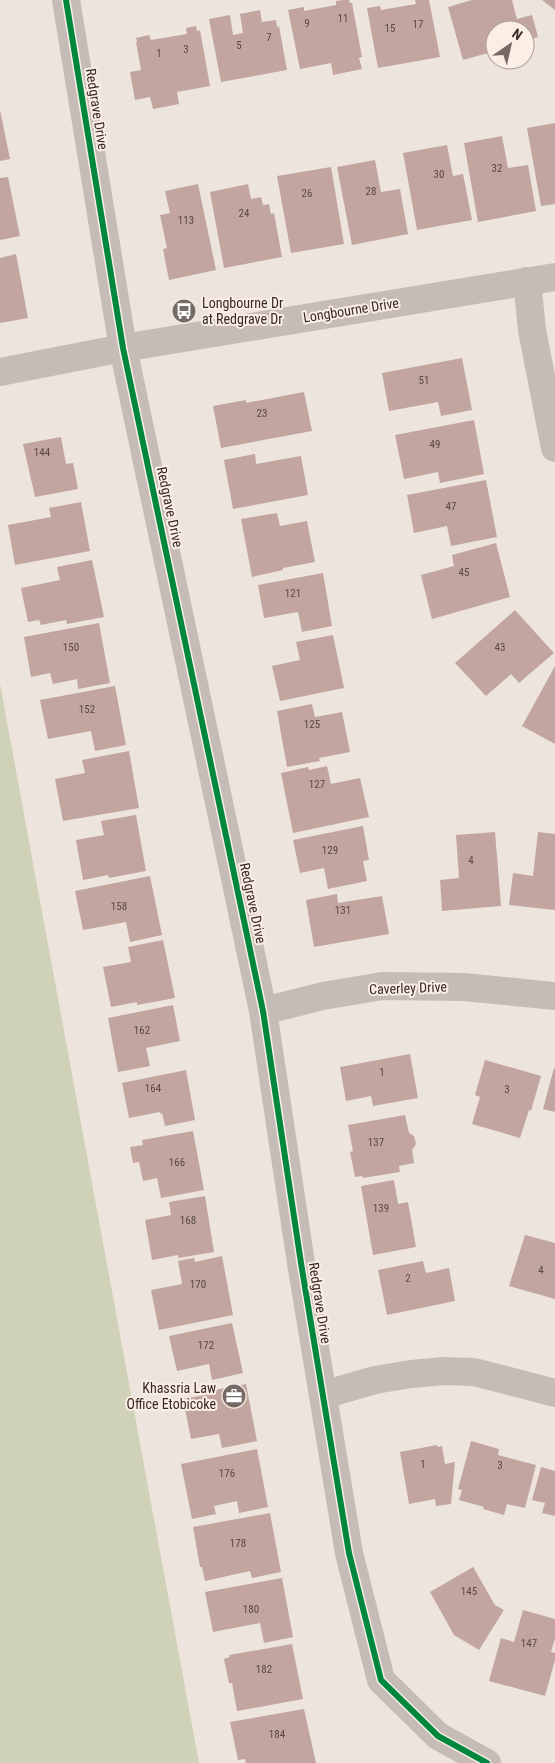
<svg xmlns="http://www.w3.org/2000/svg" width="555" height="1763" viewBox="0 0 555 1763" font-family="'Roboto Condensed',sans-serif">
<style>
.green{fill:#d0d2b7}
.building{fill:#c2a59f}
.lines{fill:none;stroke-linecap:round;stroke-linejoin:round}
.minor{stroke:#c5bcb7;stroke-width:28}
.cycleway-casing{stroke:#faeee5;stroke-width:9}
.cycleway{stroke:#00873e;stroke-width:6}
.labels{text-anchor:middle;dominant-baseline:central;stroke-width:4;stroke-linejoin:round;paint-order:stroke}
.number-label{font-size:11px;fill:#594844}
.street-label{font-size:14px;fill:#362926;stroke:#faeee5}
.poi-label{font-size:14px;fill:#362926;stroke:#faeee5;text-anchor:start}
</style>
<rect width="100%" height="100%" fill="#ede4de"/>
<path class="green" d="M0 684 199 1763H0Z"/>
<path class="building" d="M344 0H349L350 3H352L362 57 359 58 362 69 333 75 331 63 300 69 288 10 304 7V11L336 5V1Z
M415 0H429L440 57 378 68 367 8 380 6 381 10 416 4Z
M472 0H512L517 19 532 15 538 37 525 41V30H495V51L463 60 448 7Z
M542 0H555V10Z
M260 10 262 22 276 20 277 27 279 26 287 70 221 82 209 19 230 15 233 35 243 33 240 14Z
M196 26 197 31 200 30 210 86 177 92 179 104 153 109 150 97 135 100 130 72 141 70 136 42H137L136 38 149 35 151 40 187 34 186 28Z
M0 110 10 159 0 161Z
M555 123V204L541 206 527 128Z
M502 136 508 168 528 165 536 211 478 222 464 143Z
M447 145 453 176 463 174 472 220 417 230 403 153Z
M375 160 381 192 400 189 408 234 352 245 337 167Z
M331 167 344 244 291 253 277 176Z
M8 177 20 236 0 240V178Z
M198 184 216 270 169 280 163 249 167 248 160 215 170 213 165 191Z
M248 184 251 199 261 197 263 205 269 204 271 214 274 213 282 257 224 268 210 192Z
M16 254 28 318 0 323V258Z
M462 358 472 410 441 416 438 402 389 411 382 373Z
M304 392 312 431 221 448 213 406 246 400V403Z
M474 420 484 474 440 483 438 472 404 479 395 435Z
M61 437 66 464 73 463 78 489 35 497 23 444Z
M255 454 256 464 301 456 308 495 233 509 224 460Z
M486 480 497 537 451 546 447 526 414 533 407 495Z
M81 502 90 551 15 565 8 525 51 517 49 508Z
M277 513 280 526 307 521 315 562 283 568V570L252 577 241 519Z
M496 543 510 597 432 619 421 575 454 566 452 555Z
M92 560 104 617 67 624 66 620 41 625 39 620 28 622 21 588 60 580 57 567Z
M323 573 332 626 302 632 298 612 264 618 258 585Z
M515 610 554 653 519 683 511 674 486 696 455 663Z
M99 623 110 683 78 689 77 679 53 684 50 673 31 677 24 637Z
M333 635 344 688 280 701 272 666 300 660 296 642Z
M555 666V744L522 726Z
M115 686 126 745 95 751 91 731 48 739 40 700Z
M312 704 315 717 342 712 350 752 319 758 320 761 287 767 277 711Z
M129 751 139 808 63 821 55 779 85 773 82 760Z
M327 766 331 784 360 778 369 817 293 833 281 773 308 767 309 770Z
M136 815 146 871 109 878 108 875 83 880 76 840 104 835 101 821Z
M363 826 369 860 363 861 367 881 328 889 324 868 300 873 293 840Z
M495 832 501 906 442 911 440 880 459 878 456 835Z
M538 832 555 834V910L509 905 513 873 533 876Z
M150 876 162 935 130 942 126 922 83 930 75 891Z
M337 894 338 903 382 896 389 934 314 947 306 900Z
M163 940 175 998 137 1005V1002L111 1007 103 967 131 962 128 947Z
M173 1005 180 1041 146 1048 150 1066 118 1072 108 1018Z
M410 1054 418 1098 373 1106 371 1096 346 1101 340 1067Z
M485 1060 541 1076 531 1111 529 1110 520 1138 472 1124 480 1097 475 1095Z
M554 1068H555V1112L543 1109Z
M186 1070 195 1120 165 1126 162 1113 160 1114V1112L129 1118 122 1083Z
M405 1115 409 1133 414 1136 416 1144 412 1150 414 1163 399 1166 400 1172 363 1178 362 1176 355 1177 350 1152 353 1151 348 1125Z
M193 1131 204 1190 161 1198 157 1178 143 1181 139 1162 133 1163 130 1147 143 1145 142 1140Z
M394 1180 398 1204 408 1202 416 1247 373 1255 361 1186Z
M205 1196 214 1252 178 1258V1255L152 1260 145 1220 171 1215 169 1202Z
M525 1235 555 1243V1299L509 1286Z
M222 1256 233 1315 159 1330 151 1290 182 1284 178 1261 194 1258 195 1262Z
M423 1261 426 1273 449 1268 455 1301 387 1315 378 1270Z
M232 1323 243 1373 212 1380 209 1364 177 1371 169 1336Z
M246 1384 257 1441 222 1448 219 1434 191 1439 183 1399 216 1393 215 1390Z
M471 1441 499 1449 498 1455 536 1465 525 1508 507 1504 504 1515 483 1509 484 1507 459 1500 462 1490 458 1489Z
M437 1445 438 1447 442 1446 445 1464 455 1462 451 1504 436 1506 435 1499 409 1504 400 1452Z
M257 1449 268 1507 239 1513 237 1501 214 1506 216 1514 192 1519 181 1464Z
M541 1467 555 1471V1516L542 1513 545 1503 532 1500Z
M270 1513 281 1572 252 1578 250 1571 205 1581 202 1567H200L193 1527Z
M473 1567 495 1605 504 1610 479 1650 454 1635 430 1592Z
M282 1578 293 1637 264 1643 260 1623 213 1632 205 1592Z
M523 1610 555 1619V1638L551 1652 555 1653V1660L545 1696 489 1681 501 1638 514 1642Z
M292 1644 303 1699 237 1711 232 1683H229L224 1659 230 1657 229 1655Z
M304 1709 316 1763H246L245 1759 238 1760 230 1722Z"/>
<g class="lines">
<path class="minor" d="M66 0 123 348 263 1011 301 1263 349 1553 381 1680 438 1736 487 1763
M527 281 532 330 555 448
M0 372 123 348 555 277
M263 1011 323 996 382 986 464 987 555 996
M323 1395 375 1380 411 1374 444 1371 474 1372 555 1393"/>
<defs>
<path id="cycleway" d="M66 0 123 348 263 1011 301 1263 349 1553 381 1680 438 1736 487 1763"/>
</defs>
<use href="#cycleway" class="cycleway-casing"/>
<use href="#cycleway" class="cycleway"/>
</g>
<defs>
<symbol id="bus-disc" viewBox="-11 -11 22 22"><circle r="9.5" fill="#766a66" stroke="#faeee5"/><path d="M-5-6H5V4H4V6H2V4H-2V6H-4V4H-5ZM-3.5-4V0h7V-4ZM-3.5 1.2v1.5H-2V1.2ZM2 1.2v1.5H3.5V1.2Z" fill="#fff"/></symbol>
<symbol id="office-disc" viewBox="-11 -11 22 22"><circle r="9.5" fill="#766a66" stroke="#faeee5"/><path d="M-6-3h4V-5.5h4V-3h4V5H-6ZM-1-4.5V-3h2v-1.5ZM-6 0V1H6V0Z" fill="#fff"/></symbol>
</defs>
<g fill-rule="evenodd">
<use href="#bus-disc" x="170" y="297" width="28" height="28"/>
<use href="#office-disc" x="220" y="1382" width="28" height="28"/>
</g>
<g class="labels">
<g class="number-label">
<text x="343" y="18">11</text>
<text x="307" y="23">9</text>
<text x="418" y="24">17</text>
<text x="390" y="28">15</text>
<text x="269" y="37">7</text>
<text x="239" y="45">5</text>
<text x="186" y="49">3</text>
<text x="159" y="53">1</text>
<text x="497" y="168">32</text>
<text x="439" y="174">30</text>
<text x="371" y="191">28</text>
<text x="307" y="193">26</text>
<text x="244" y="213">24</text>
<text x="186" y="220">113</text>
<text x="424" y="380">51</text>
<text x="262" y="413">23</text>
<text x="435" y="444">49</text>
<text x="42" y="452">144</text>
<text x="451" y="506">47</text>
<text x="464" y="572">45</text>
<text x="293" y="593">121</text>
<text x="71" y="647">150</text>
<text x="500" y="647">43</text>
<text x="87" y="709">152</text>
<text x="312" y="724">125</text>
<text x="317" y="784">127</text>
<text x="330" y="850">129</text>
<text x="471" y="860">4</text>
<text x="119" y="906">158</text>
<text x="343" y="910">131</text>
<text x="142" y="1030">162</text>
<text x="382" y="1072">1</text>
<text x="153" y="1088">164</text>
<text x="507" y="1089">3</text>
<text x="376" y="1142">137</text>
<text x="177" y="1162">166</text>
<text x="381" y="1208">139</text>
<text x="188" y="1220">168</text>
<text x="541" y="1270">4</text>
<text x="408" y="1278">2</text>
<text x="198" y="1284">170</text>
<text x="206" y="1345">172</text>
<text x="423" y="1464">1</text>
<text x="500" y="1465">3</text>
<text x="227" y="1473">176</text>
<text x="238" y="1543">178</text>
<text x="469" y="1591">145</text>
<text x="251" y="1609">180</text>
<text x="529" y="1643">147</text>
<text x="264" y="1669">182</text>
<text x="277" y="1734">184</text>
</g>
<g class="street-label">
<text transform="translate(97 109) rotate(81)">Redgrave Drive</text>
<text transform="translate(351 310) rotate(-9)">Longbourne Drive</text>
<text transform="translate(170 507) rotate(78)">Redgrave Drive</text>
<text transform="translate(253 903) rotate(78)">Redgrave Drive</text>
<text transform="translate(408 988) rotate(-2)">Caverley Drive</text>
<text transform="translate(320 1303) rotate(81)">Redgrave Drive</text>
</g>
<g class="poi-label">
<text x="202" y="303">Longbourne Dr<tspan x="202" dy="16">at Redgrave Dr</tspan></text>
<text x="216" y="1388" text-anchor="end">Khassria Law<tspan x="216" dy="16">Office Etobicoke</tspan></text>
</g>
</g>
<g transform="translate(510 45) rotate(34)"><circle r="24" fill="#faeee5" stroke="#ac9f99"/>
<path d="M0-4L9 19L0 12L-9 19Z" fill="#766a66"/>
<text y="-8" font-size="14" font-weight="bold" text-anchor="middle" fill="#362926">N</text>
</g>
</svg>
